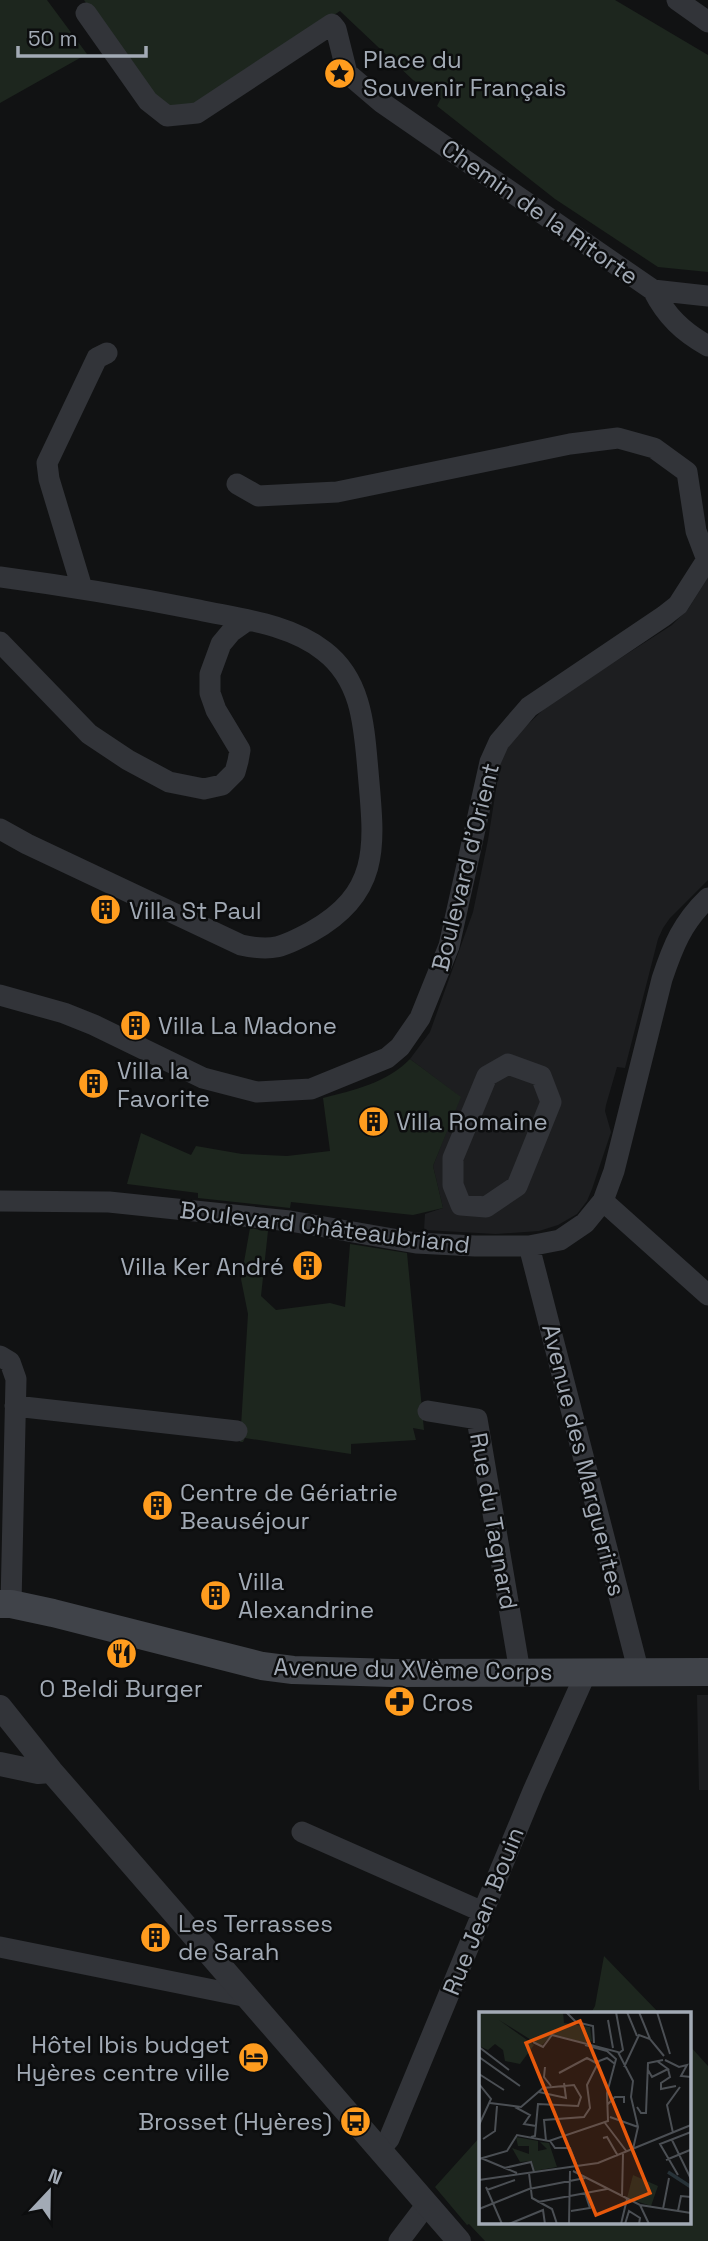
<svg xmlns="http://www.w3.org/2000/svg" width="708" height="2241" viewBox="0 0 708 2241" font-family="'Space Grotesk',sans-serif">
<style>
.built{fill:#1d1e20}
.green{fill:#1d261e}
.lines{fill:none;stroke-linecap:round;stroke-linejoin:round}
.minor{stroke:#323439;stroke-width:21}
.tertiary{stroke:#323439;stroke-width:24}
.secondary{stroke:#404349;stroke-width:28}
.labels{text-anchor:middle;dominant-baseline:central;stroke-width:5;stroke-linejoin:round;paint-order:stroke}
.poi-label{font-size:24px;fill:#a2aab5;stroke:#0c0d0e;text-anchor:start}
.street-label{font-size:24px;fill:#a2aab5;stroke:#0c0d0e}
.inset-river{fill:none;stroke:#273238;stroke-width:3.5}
.inset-road{fill:none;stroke:#4b4f54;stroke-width:2}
.view{fill:#e8590c;fill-opacity:0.15;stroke:#e8590c;stroke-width:3.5}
.inset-edge{fill:none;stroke:#a2aab5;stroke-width:3.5}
</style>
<rect width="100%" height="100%" fill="#111213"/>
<path class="built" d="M708 577V880L670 918 663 928 658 939 625 1068 617 1067 606 1105 605 1111 611 1132 592 1189 587 1201 577 1214 558 1225 539 1231 496 1234 424 1230 425 1214 443 1208 433 1166 460 1097 410 1059 430 1032 473 912 488 840 500 764 506 748 517 735 549 704 672 625 688 609Z
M697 1695H708V1790H699Z"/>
<path class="green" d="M0 0H47L87 54 0 103Z
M84 0H615L708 55V272L658 267 555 199 437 106 441 98 413 80 340 11 194 108 170 110 153 97Z
M410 1059 461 1097 433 1166 443 1208 413 1215 291 1202 290 1208 198 1198V1193L127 1184 141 1133 191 1155 196 1146 242 1154 287 1156 330 1151 323 1098C354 1090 387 1083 410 1059Z
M250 1228 268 1231 261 1296 276 1310 330 1303 345 1307 350 1244 407 1253 424 1430 413 1428 416 1440 351 1444V1454L245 1438 243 1442H240L248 1314 241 1279Z
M604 1956 659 2013H591L595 2006Z
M689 2045 708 2066V2241H485L469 2224 467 2225 435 2187 480 2137V2222H689Z"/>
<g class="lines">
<path class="minor" d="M677 0 708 22
M86 13 148 101 167 116 197 113 332 24 336 29 347 73 381 102 653 290 708 296
M653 290C666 316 683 332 708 346
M237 484 258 496 337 492 570 444 618 438 654 448 687 472 696 531 707 560
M0 577C67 586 133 597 199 610 241 619 290 624 324 651 362 680 364 726 368 771 374 842 383 892 311 932 283 947 273 952 241 945L27 844 0 829
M82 588 49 479 47 463 97 358 107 353
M0 642 89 734 128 760 169 782 204 789 222 785 235 772 238 761 240 750 216 710 210 693V674L221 644 231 632 248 620
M0 995 64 1013 94 1025 203 1078 257 1092 311 1089 387 1058 400 1047 420 1018 449 946 490 762 499 742 529 707 664 616 678 605 708 558
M508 1064 541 1076 551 1102 517 1186 486 1207 461 1205 453 1185V1158L487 1076Z
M0 1201 109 1202 290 1221 416 1243 475 1246H529L560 1240 585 1223 603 1201 614 1171 662 979C673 946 682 923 708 898
M603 1201 708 1295
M529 1246 639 1673
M0 1356 10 1362 16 1379 11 1604
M15 1406 237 1431
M428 1411 477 1419 520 1672
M302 1832 483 1912
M0 1947 248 1997
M380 2149 389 2139 533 1791 586 1673
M399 2241 427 2204"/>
<path class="tertiary" d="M0 1707 51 1771 459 2241
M0 1764 38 1772 51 1771"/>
<path class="secondary" d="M0 1604H11L53 1613 262 1666 293 1670 393 1673 708 1672"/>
</g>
<defs>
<symbol id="sight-disc" viewBox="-11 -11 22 22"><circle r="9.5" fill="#ff9c1e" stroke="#0c0d0e"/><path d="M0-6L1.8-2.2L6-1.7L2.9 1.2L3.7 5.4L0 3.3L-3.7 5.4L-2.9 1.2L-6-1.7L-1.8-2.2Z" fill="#111"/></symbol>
<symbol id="building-disc" viewBox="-11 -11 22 22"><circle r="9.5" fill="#ff9c1e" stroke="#0c0d0e"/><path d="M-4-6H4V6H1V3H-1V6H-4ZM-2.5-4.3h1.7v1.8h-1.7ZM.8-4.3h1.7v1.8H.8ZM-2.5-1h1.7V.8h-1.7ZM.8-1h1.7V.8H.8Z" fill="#111"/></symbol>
<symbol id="restaurant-disc" viewBox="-11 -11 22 22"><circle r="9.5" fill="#ff9c1e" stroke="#0c0d0e"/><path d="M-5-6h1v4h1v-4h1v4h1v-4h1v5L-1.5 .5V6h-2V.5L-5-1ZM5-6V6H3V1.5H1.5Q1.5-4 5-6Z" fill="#111"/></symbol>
<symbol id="pharmacy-disc" viewBox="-11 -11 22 22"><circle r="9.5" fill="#ff9c1e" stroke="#0c0d0e"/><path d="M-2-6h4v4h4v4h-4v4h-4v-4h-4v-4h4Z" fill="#111"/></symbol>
<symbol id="hotel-disc" viewBox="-11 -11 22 22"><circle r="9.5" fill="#ff9c1e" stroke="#0c0d0e"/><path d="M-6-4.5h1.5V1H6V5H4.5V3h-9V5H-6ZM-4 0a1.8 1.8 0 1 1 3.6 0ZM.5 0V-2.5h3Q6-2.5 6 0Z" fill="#111"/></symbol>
<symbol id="bus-disc" viewBox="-11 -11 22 22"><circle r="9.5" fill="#ff9c1e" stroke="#0c0d0e"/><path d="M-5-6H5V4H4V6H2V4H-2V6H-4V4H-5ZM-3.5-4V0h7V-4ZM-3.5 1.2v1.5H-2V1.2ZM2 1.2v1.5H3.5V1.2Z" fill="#111"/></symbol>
</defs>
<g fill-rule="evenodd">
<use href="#sight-disc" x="322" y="56" width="35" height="35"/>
<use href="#building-disc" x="88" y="892" width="35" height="35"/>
<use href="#building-disc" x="118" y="1008" width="35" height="35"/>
<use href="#building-disc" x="76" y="1066" width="35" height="35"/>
<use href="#building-disc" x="356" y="1104" width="35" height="35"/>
<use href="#building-disc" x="290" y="1248" width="35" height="35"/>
<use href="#building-disc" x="140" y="1488" width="35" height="35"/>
<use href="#building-disc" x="198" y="1578" width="35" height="35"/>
<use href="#restaurant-disc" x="104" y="1636" width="35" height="35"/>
<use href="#pharmacy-disc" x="382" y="1684" width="35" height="35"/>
<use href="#building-disc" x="138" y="1920" width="35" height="35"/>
<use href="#hotel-disc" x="236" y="2040" width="35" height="35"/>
<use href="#bus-disc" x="338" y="2104" width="35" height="35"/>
</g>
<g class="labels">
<g class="poi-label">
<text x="363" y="59">Place du<tspan x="363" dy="28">Souvenir Français</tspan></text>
<text x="129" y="910">Villa St Paul</text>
<text x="158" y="1025">Villa La Madone</text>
<text x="117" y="1070">Villa la<tspan x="117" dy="28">Favorite</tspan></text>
<text x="396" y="1121">Villa Romaine</text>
<text x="284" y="1266" text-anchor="end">Villa Ker André</text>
<text x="180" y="1492">Centre de Gériatrie<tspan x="180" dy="28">Beauséjour</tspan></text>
<text x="238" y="1581">Villa<tspan x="238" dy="28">Alexandrine</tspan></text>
<text x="121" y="1688" text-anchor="middle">O Beldi Burger</text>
<text x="422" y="1702">Cros</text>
<text x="178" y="1923">Les Terrasses<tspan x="178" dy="28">de Sarah</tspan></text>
<text x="230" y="2044" text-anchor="end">Hôtel Ibis budget<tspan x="230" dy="28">Hyères centre ville</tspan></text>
<text x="332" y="2121" text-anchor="end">Brosset (Hyères)</text>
</g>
<g class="street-label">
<text transform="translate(540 212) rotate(35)">Chemin de la Ritorte</text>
<text transform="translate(465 867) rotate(-76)">Boulevard d'Orient</text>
<text transform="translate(325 1227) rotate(7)">Boulevard Châteaubriand</text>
<text transform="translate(584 1460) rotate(76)">Avenue des Marguerites</text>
<text transform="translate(494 1521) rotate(80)">Rue du Tagnard</text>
<text transform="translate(413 1669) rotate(1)">Avenue du XVème Corps</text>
<text transform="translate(483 1911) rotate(-68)">Rue Jean Bouin</text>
</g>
</g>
<g transform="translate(479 2012)">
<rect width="212" height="212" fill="#111213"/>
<path d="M0 0H84L85 11 111 15 113 29 106 31 74 22 62 34 20 8 55 33 41 52 26 49 24 38 16 32 9 38 0 34ZM37 125 59 129V139L68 137 61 130 70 131 78 155 55 159 53 149 41 150 33 136 50 142V134H39ZM154 163 179 174 172 194 148 186Z" fill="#1d261e"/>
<path class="inset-river" d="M189 160 212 175"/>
<path class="inset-road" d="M87 0 97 10 114 14 115 31M137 0 144 38 140 41M148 0 158 24M160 0 171 27M178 0 191 42M129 8 134 36M54 30 64 35 73 23 139 40 154 69 152 85 159 115 154 137M0 35 30 58M0 45 41 74M186 48 200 55 208 53 202 64 212 65M66 55 65 65 72 74M145 55 160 23 171 27 185 44M189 57 191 65 182 71V77L197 74M169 58 173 65 189 57 178 49M80 61 108 46 119 52M0 62 25 78M0 72 12 87 0 113M60 80 87 86 85 71M11 91 42 95 64 76 95 73 102 85 99 94 59 92 56 124 52 125M129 92 136 85H145V91M36 95 51 103 45 112 57 114M158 95 162 101H167L169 51 184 48M131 105 159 115M126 111 148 140M194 121 188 93 201 75M124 126 128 125 139 144M4 127 16 119 18 94M193 128 212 167M67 129 65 108 105 105 111 96 108 73 120 49 128 46 136 52M71 129 76 136H91L98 154M2 146 38 161M0 147 28 139 38 123 70 129 129 109 128 81 137 47 128 39 106 33M187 148 211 138M25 156 52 150 55 160M94 159 161 193 212 201M50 161 53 186 73 197 78 212M199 163 181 132 212 120M0 168 119 151 212 113M7 175 23 212M8 178 36 168M143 184 144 142M59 190 128 177M161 193 170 212M0 197 50 177 106 166M184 197 190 166M92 199 111 196 106 181M199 199 202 184 212 185M30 212 64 198 66 212M90 212 91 159M142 212 148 187M146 212 150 199 161 206 160 212"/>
<path class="view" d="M101 9 171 181 117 203 47 31Z"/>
<rect width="212" height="212" class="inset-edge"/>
</g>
<g transform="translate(49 2192) rotate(22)" stroke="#0c0d0e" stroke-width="5" paint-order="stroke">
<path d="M0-5L12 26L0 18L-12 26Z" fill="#a2aab5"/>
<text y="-10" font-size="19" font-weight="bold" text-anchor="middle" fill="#a2aab5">N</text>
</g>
<path d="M18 46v10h128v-10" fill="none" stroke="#a2aab5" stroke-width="3.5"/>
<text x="28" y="46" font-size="21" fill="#a2aab5" stroke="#0c0d0e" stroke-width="5" paint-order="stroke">50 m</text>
</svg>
